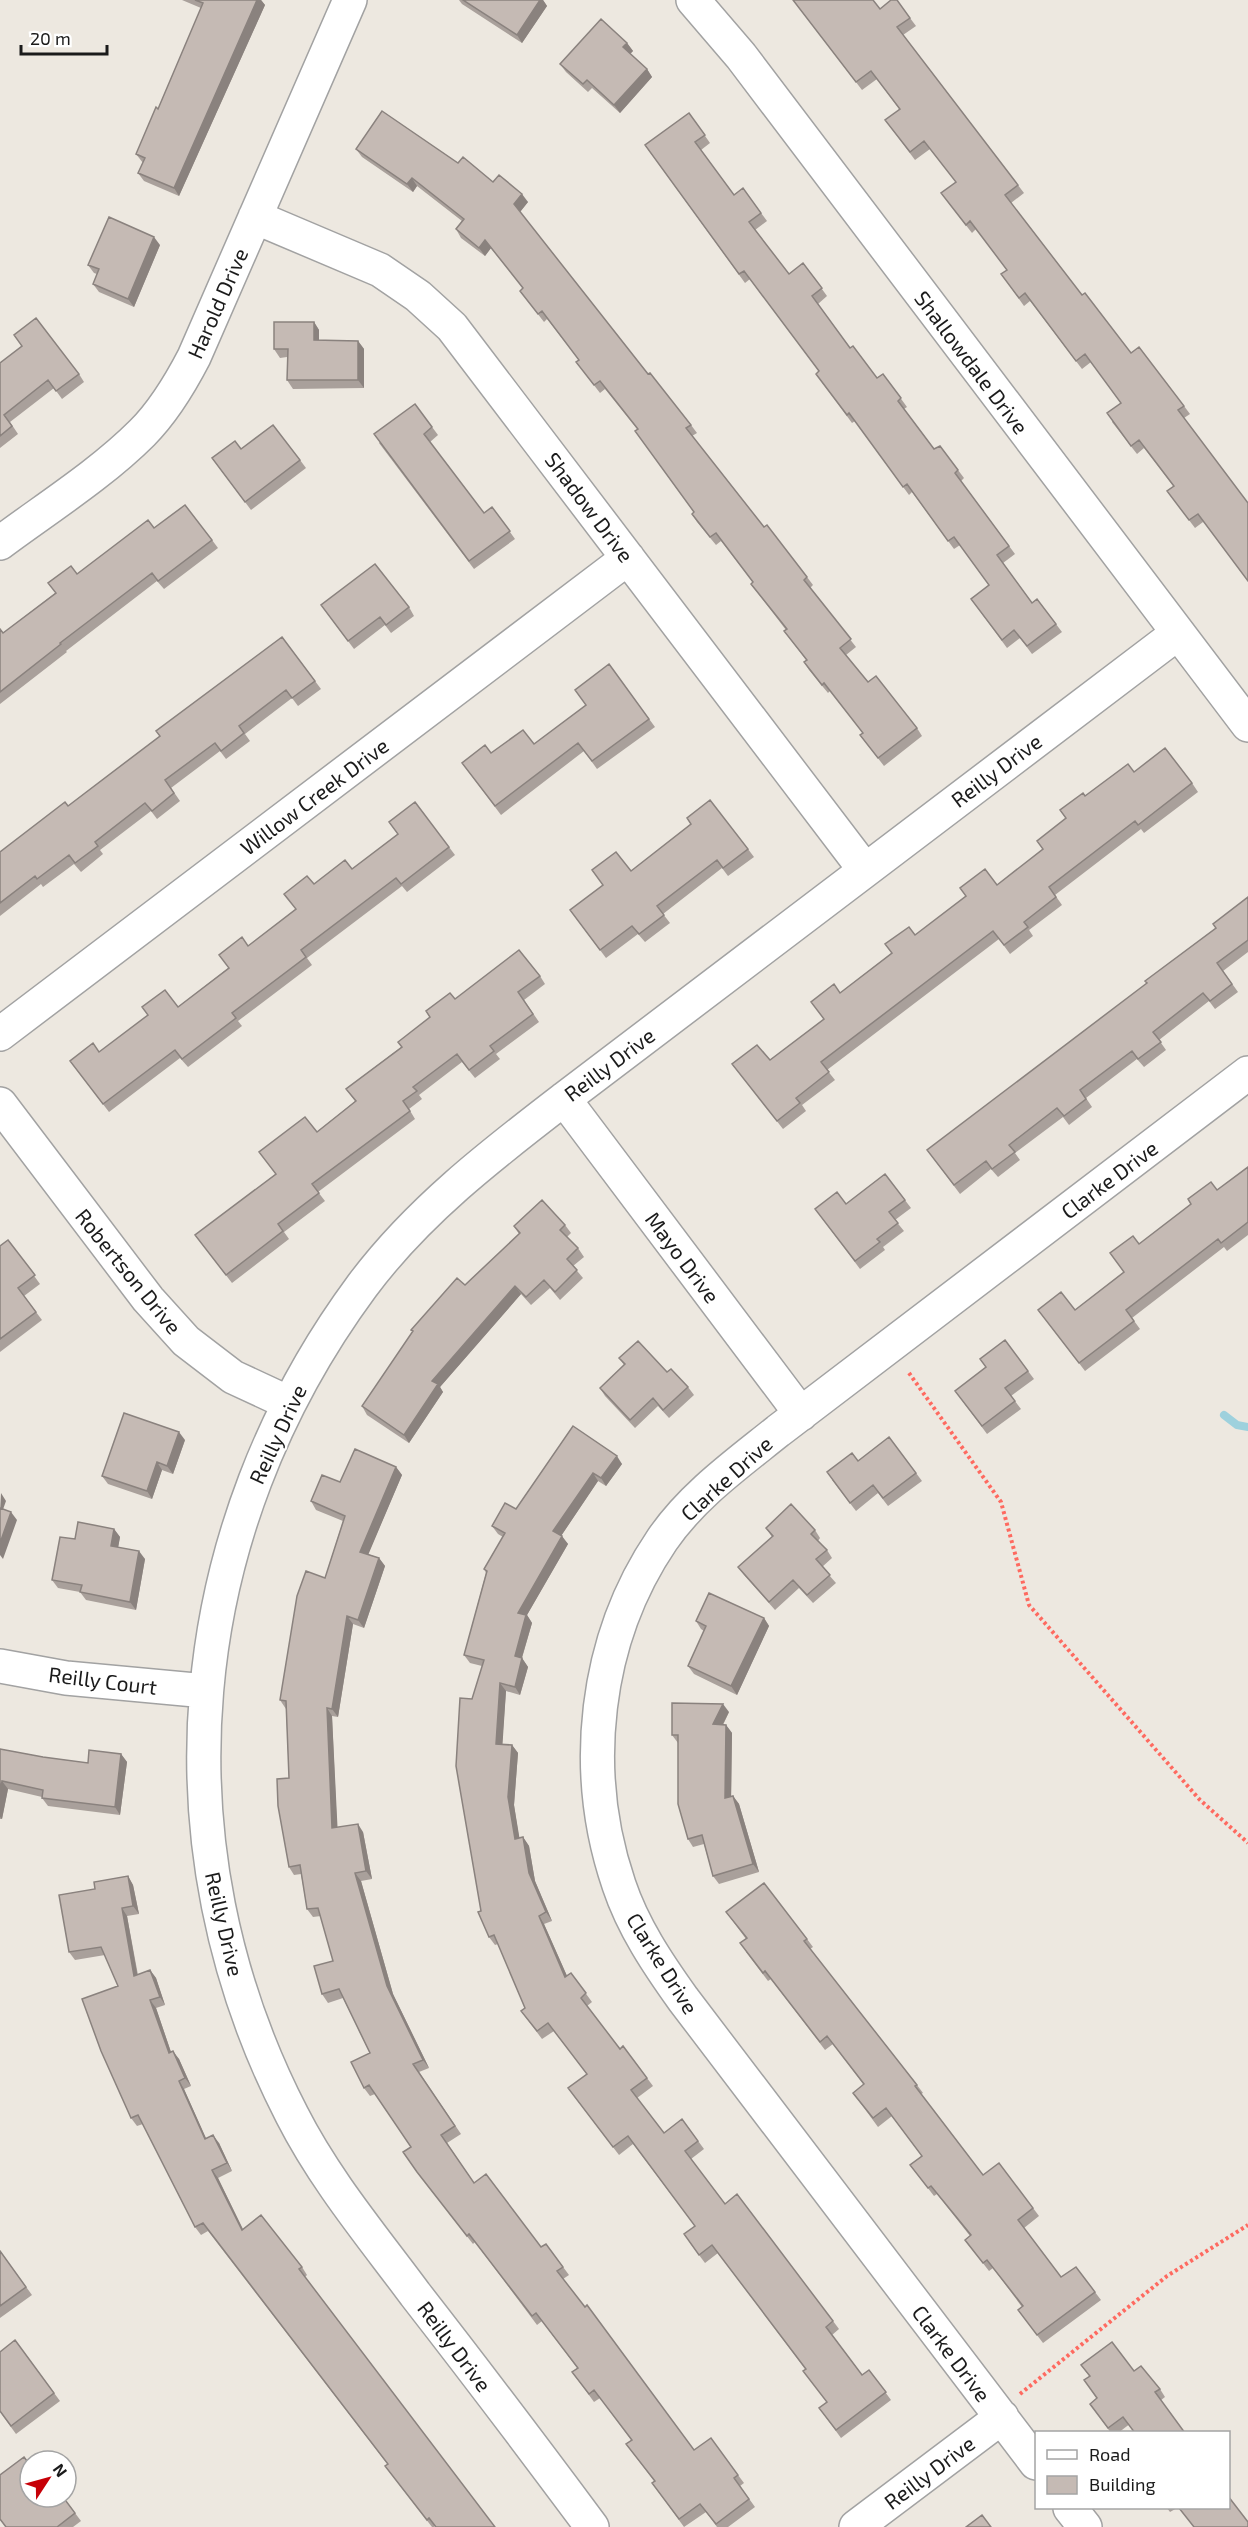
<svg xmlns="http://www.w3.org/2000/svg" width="1248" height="2527" viewBox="0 0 1248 2527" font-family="'Exo 2',sans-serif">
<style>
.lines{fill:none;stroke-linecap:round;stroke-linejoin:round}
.stream{stroke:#9ed1dd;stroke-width:8}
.minor-casing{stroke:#a2a2a2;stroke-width:36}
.path{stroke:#fe6a60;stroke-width:4;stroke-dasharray:3 3;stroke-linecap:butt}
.minor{stroke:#fff;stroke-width:33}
.wall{fill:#a9a09b}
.shaded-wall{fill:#8a827e}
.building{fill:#c5bab4;stroke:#8a827e;stroke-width:1.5}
.labels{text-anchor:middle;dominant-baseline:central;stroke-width:4.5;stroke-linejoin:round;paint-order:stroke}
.street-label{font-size:21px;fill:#1b1b1b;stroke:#fff}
</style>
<rect width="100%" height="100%" fill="#ede8e0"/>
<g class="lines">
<path class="stream" d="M1224 1415 1237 1425 1248 1427"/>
<defs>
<path id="minor" d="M693 0 741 56 1248 725
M255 217 380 270 418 296 452 327 865 870
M0 543C47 508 101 474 142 433 164 411 180 384 194 357L350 0
M0 1034 628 558
M564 1099 801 1414
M0 1104 148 1299 186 1341 233 1377 289 1403
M0 1666 66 1678 206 1691
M1036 2463 683 1999C658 1964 633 1927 619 1885 580 1771 594 1640 662 1540 692 1496 737 1464 778 1431L1248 1073
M1070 2508 1085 2527
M592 2527C534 2449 475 2371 415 2294 372 2236 325 2180 292 2115 152 1844 181 1531 362 1286 417 1212 491 1155 564 1099L1178 633
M856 2527 1002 2417"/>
</defs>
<use href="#minor" class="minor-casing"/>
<path class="path" d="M909 1373 1001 1502 1029 1605 1200 1800 1248 1843
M1020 2394 1167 2276 1248 2225"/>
<use href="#minor" class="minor"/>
</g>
<path class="wall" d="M182 0H261L265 5 179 196 144 181 138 173 143 163 136 154 158 109 201 8Z
M459 0H543L547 6 522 43 462 4Z
M793 0 880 9 910 18 916 26 903 35 1024 193 1011 203 1082 295 1131 353 1184 406 1190 414 1184 418 1203 522 1195 528 1173 499V486L1144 448 1137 454 1112 422 1121 403 1091 362 1082 369 1030 301 1024 306 1007 282V270L976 229 972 233 947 201 956 182 930 149 915 160 891 128 899 109 877 79 862 90Z
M627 43 633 51 630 54 647 69 652 77 620 113 592 88 588 92 566 72 560 64Z
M689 113 710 143 701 150 734 195 743 188 767 221 755 230 789 274 803 263 827 296 818 304 850 348 877 378 883 374 907 407 904 409 934 449 958 470 964 478 961 481 1015 554 1003 563 1032 603 1037 599 1062 632 1032 654 1020 638 1007 648 971 599 989 585 960 545 954 549 912 492 909 495 855 421 852 423 816 374 819 371 750 279 745 283 645 145Z
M356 149 458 163 493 182 528 202 520 212 648 374 691 425 697 433 692 436 764 527 807 577 813 585 810 588 856 647 846 655 868 682 917 728 922 736 884 766 860 735 863 733 830 691 828 693 809 670 804 662 806 660 784 631 786 630 751 584 753 582 721 541 716 545 697 522 692 514 694 512 637 429 605 389 600 393 576 362 579 360 547 319 544 322 520 291 523 288 491 248 485 256 461 238 456 229 462 221 417 186 413 192 362 157Z
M160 245 134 307 99 292 93 284 97 274 94 273 88 265Z
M314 322 319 330V340L358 341 364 349V388L293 389 287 380V357L280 358 274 349Z
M0 363 79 374 84 382 62 399 54 388 10 422 18 434 0 448Z
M415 404 438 435 430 442 484 513 492 507 515 539 474 569 379 443Z
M241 449 300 460 306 468 251 510 212 458Z
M154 528 212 540 218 548 164 589 157 581 66 651 67 652 0 704V629L3 633 55 593 77 574Z
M409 607 414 616 391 633 385 625 354 649 327 613Z
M282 637 321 689 298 706 292 698 245 734 250 741 226 759 220 751 171 788 180 801 157 819 151 811 100 850 103 854 81 872 74 864 43 887 41 884 0 916V852L68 806 160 736Z
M609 664 655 727 597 769 584 751 501 815 462 763 491 753 534 744 586 705Z
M1134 772 1192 783 1198 792 1144 833 1141 829 1055 895 1062 905 1029 930 1033 936 1010 954 999 939 827 1070 835 1080 802 1105 806 1111 783 1129 732 1064 770 1060 824 1019 840 993 915 935 997 885 1043 849 1066 819 1060 810 1085 796Z
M687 818 748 849 754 857 728 876 722 868 663 914 670 923 645 942 638 934 606 958 570 910 603 885 631 871 691 824Z
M389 822 449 847 455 855 407 892 402 886 307 958 312 965 238 1021 242 1026 188 1067 180 1058 109 1112 76 1069 99 1052 178 1007 228 968 248 946 296 909 314 884 352 869 398 834Z
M1248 897V952L1223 971 1238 992 1215 1009 1209 1001 1159 1040 1166 1050 1144 1067 1137 1059 1086 1098 1092 1107 1069 1125 1063 1117 1015 1153 1020 1160 998 1177 991 1169 960 1194 933 1158 1216 928Z
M540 976 545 984 524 1000 539 1022 496 1054 500 1059 475 1078 462 1062 419 1095 422 1099 409 1109 415 1119 318 1192 325 1201 284 1232 289 1239 232 1283 195 1235 276 1174 317 1132 355 1101 346 1089 401 1047 455 999Z
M1248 1167V1235L1227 1251 1224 1247 1132 1318 1140 1329 1085 1371 1038 1310H1075L1124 1272 1139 1244 1217 1190Z
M885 1174 911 1208 895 1220 904 1231 883 1247 885 1250 860 1269 821 1217 846 1204Z
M565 1225 571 1233 567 1237 578 1248 584 1257 573 1266 583 1278 560 1300 550 1288 531 1305 521 1294 440 1387 443 1392 409 1443 367 1415 362 1406 465 1285 519 1234 514 1226Z
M8 1240 40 1284 24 1296 42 1320 0 1352V1246Z
M619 1358 667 1372 688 1387 694 1395 669 1418 658 1406 635 1428 605 1396 600 1388 624 1365Z
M1028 1371 1034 1379 1011 1396 1021 1409 987 1434 961 1399Z
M573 1426 622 1464 606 1486 598 1481 561 1536 568 1544 527 1615 532 1623 522 1658 528 1667 520 1695 506 1691 502 1744 512 1745 518 1753 514 1805 519 1838 523 1837 529 1846 535 1881 552 1921 544 1924 567 1976 571 1973 592 2002 587 2006 620 2049 647 2078 653 2086 637 2098 664 2133 682 2119 704 2149 691 2159 725 2204 833 2321 839 2329 832 2335 862 2375 869 2370 891 2400 841 2438 819 2408 827 2402 805 2369 718 2253 705 2263 690 2243 695 2226 633 2144 619 2155 574 2096 587 2074 554 2031 542 2039 521 2011 525 2008 498 1944 495 1945 489 1937 481 1911 472 1699 482 1666 470 1663 464 1655 486 1573 484 1569 503 1537 498 1534 492 1526 516 1509Z
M185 1440 173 1474 162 1470 152 1499 108 1484 102 1476Z
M858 1461 916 1473 922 1481 888 1506 878 1493 856 1511 832 1480Z
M396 1467 402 1475 368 1554 379 1558 385 1566 364 1628 353 1624 338 1717 332 1716 337 1828 363 1832 372 1879 361 1881 393 1994 429 2068 419 2072 461 2134 447 2143 474 2183 541 2247 546 2244 569 2275 563 2279 694 2450 738 2475 744 2483 740 2486 755 2507 728 2527H717L706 2512 684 2527 652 2483 654 2481 626 2444 631 2440 600 2398 594 2402 572 2372 577 2368 542 2321 537 2325 475 2242 473 2244 423 2180 403 2152 411 2147 375 2094 370 2096 364 2088 370 2053 343 1998 328 2003 322 1994 333 1961 321 1916 313 1917 307 1909 301 1874 294 1875 289 1867V1778L286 1709 280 1700 325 1578 343 1521 316 1510 311 1501 340 1482Z
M766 1528 815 1530 820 1538 818 1541 827 1550 832 1558 822 1567 836 1583 813 1603 799 1588 775 1610 744 1575 738 1567 772 1537Z
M114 1529 120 1537 118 1547 145 1559 136 1610 86 1600 80 1592 58 1588 52 1580 75 1539Z
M764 1618 769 1626 737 1695 694 1674 688 1666 704 1631 701 1629 696 1621Z
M729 1712 723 1725H726L732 1733 731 1796H733L739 1804 759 1872 719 1884 713 1876 704 1844 693 1847 688 1839 678 1743 672 1735Z
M0 1749 43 1757 88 1763 121 1754 127 1762 120 1815 48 1806 42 1798V1797L8 1789 2 1819H0Z
M128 1876 133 1885 139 1914 127 1916 138 1975 150 1970 156 1978 165 2005 156 2008 171 2052 179 2059 191 2086 184 2089 206 2139 219 2143 232 2171 218 2178 243 2229 302 2267 307 2275 305 2277 435 2526 434 2527H432L391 2474 385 2466 388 2465 208 2231 201 2235 195 2227 143 2124 137 2126 131 2118 118 1986 105 1955 75 1960 69 1952 95 1889Z
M726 1912 807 1939 813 1947 810 1949 917 2085 923 2093 921 2094 983 2175 1033 2208 1039 2216 1024 2228 1061 2277 1076 2267 1101 2300 1043 2343 1018 2310 1022 2307 993 2268 989 2271 965 2240 970 2236 937 2194 934 2196 910 2165 922 2156 892 2116 878 2127 853 2093 864 2085 833 2044 825 2050 771 1979 768 1981 746 1952V1939Z
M0 2251 32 2295 0 2318Z
M15 2340 60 2401 16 2434 0 2412Z
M1081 2365 1134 2371 1160 2389 1165 2397 1118 2433H1111L1090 2404 1097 2399 1089 2376Z
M0 2475 30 2497 75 2513 81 2521 73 2527H6L0 2520Z
M1167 2508H1177L1170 2512Z"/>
<path class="shaded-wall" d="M257 0H261L265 5 179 196 174 188Z
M540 0H543L547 6 522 43 517 35Z
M627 43 633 51 629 55 623 47Z
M647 69 652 77 620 113 614 105Z
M412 178 417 186 413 192 407 184Z
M522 194 528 202 520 212 514 204Z
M154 237 160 245 134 307 128 299Z
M485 240 491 248 485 256 479 248Z
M314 322 319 330V349L314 340Z
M358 341 364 349V388L358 380Z
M515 1286 521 1294 440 1387 443 1392 409 1443 404 1435 432 1381Z
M179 1432 185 1440 173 1474 167 1466Z
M617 1456 622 1464 606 1486 601 1478Z
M157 1462 162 1470 152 1499 147 1491Z
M396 1467 402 1475 366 1560 360 1552Z
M593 1473 598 1481 559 1539 553 1531Z
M1 1493 6 1501 1 1515 0 1513Z
M11 1512 17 1520 3 1559 0 1555V1543Z
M114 1529 120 1537 117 1554 111 1546Z
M562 1536 568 1544 527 1615 532 1623 520 1664 515 1656 518 1613Z
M139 1551 145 1559 136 1610 130 1602Z
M379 1558 385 1566 364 1628 358 1620Z
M347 1616 353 1624 338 1717 332 1709Z
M764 1618 769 1626 737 1695 731 1686Z
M522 1658 528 1667 520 1695 515 1687Z
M500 1683 506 1691 502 1752 496 1744Z
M723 1704 729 1712 719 1732 713 1724Z
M327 1708 332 1716 338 1837 332 1828Z
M726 1725 732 1733 731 1806 725 1798Z
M512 1745 518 1753 514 1805 521 1847 515 1839 508 1797Z
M121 1754 127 1762 120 1815 115 1807Z
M2 1781 8 1789 2 1819 0 1817V1793Z
M733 1796 739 1804 759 1872 753 1864Z
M358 1824 363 1832 372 1879 366 1871Z
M523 1837 529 1846 535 1881 552 1921 546 1912 529 1873Z
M355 1873 361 1881 393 1994 429 2068 423 2060 387 1986Z
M128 1876 133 1885 139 1914 133 1906Z
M122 1908 127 1916 139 1984 134 1976Z
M539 1916 544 1924 571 1985 565 1977Z
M150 1970 156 1978 165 2005 160 1997Z
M150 2000 156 2008 174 2061 169 2053Z
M173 2051 179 2059 191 2086 185 2078Z
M179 2081 184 2089 210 2147 205 2139Z
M213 2135 219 2143 232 2171 227 2163Z
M212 2170 218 2178 247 2238 242 2230Z"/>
<path class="building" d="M195 0H257L174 188 138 173 145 158 136 154 156 107 158 109 203 3Z
M463 0H540L517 35Z
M793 0H873L880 9 891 0H897L910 18 897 27 1018 185 1005 195 1082 295 1085 293 1131 353 1139 347 1184 406 1178 410 1248 503V581L1198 514 1189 520 1167 491 1174 486 1139 440 1131 446 1107 413 1121 403 1085 354 1076 361 1025 293 1019 298 1001 274 1007 270 970 221 966 225 941 193 956 182 924 141 910 152 885 120 900 109 871 71 856 82Z
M601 19 627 43 623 47 647 69 614 105 587 80 583 84 560 64Z
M382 111 458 163 463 157 493 182 499 175 522 194 514 204 648 374 650 373 691 425 686 428 764 527 767 525 807 577 804 580 851 639 840 648 868 682 876 676 917 728 878 758 860 735 863 733 824 683 822 685 804 662 807 660 784 631 787 629 751 584 753 582 716 533 710 537 692 514 694 512 635 431 638 429 600 381 594 385 576 362 579 360 542 311 538 314 520 291 523 288 485 240 479 248 456 229 464 219 412 178 407 184 356 149Z
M689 113 705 135 695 142 734 195 743 188 761 213 749 222 789 274 803 263 822 288 812 296 850 348 853 346 877 378 883 374 901 398 898 401 934 449 940 446 958 470 955 473 1009 546 997 555 1032 603 1037 599 1056 624 1027 646 1014 630 1002 640 971 599 989 585 954 537 948 541 907 484 903 487 849 413 847 415 816 374 819 371 744 271 739 274 645 145Z
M109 217 154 237 128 299 93 284 99 269 88 265Z
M36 318 79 374 56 391 48 380 4 415 12 426 0 436V363L22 346 14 335Z
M274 322H314V340L358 341V380H287L288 349H274Z
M415 404 432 427 424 434 484 513 492 507 510 531 469 561 374 434Z
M273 425 300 460 245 502 212 458 235 441 241 449Z
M185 505 212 540 158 581 152 573 60 643 61 644 0 692V629L3 633 56 593 48 583 71 566 77 574 148 520 154 528Z
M375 564 409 607 386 625 380 617 348 641 321 605Z
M282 637 315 681 292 698 286 690 239 726 244 733 221 751 215 743 165 780 174 793 152 811 145 803 95 842 98 846 75 863 69 855 37 879 35 876 0 903V852L65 802 68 806 160 736 156 731Z
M609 664 649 719 592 761 578 743 495 806 462 763 485 745 491 753 523 730 534 744 586 705 575 690Z
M1165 748 1192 783 1138 825 1135 821 1049 887 1056 897 1024 922 1028 927 1004 945 993 931 821 1062 829 1072 796 1098 800 1103 777 1121 732 1064 757 1045 770 1060 824 1019 811 1002 834 984 840 993 892 953 885 944 909 927 915 935 966 896 960 888 985 869 997 885 1043 849 1037 841 1066 818 1060 810 1083 793 1085 796 1128 764 1134 772Z
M710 800 748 849 723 868 717 860 657 906 664 915 639 934 632 926 600 950 570 910 603 885 592 870 616 852 631 871 691 824 687 818Z
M415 802 449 847 401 884 396 878 301 950 306 957 232 1013 236 1018 182 1059 175 1050 103 1104 70 1061 93 1043 99 1052 148 1015 142 1007 165 990 178 1007 229 968 219 955 242 937 248 946 296 909 284 894 307 876 314 884 345 860 352 869 398 834 389 822Z
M1248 897V940L1217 963 1232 984 1210 1001 1203 993 1153 1032 1161 1042 1138 1059 1132 1051 1080 1090 1086 1099 1064 1116 1057 1108 1009 1145 1015 1152 992 1169 986 1161 954 1185 927 1150 1147 983 1145 981 1216 928 1213 924Z
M519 950 540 976 518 992 533 1014 490 1046 494 1051 469 1070 457 1054 413 1087 417 1091 403 1101 410 1111 312 1184 319 1193 278 1224 283 1231 226 1275 195 1235 276 1174 259 1152 305 1117 317 1132 356 1101 346 1089 402 1047 398 1042 430 1017 426 1011 450 993 455 999Z
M1248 1167V1222L1221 1243 1218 1239 1126 1310 1134 1321 1079 1363 1038 1310 1061 1292 1075 1310 1124 1272 1110 1253 1133 1236 1139 1244 1191 1204 1188 1199 1211 1182 1217 1190Z
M885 1174 905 1200 889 1212 898 1223 877 1239 880 1242 855 1261 815 1209 837 1192 846 1204Z
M542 1200 565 1225 560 1230 578 1248 567 1259 577 1270 555 1292 544 1280 526 1297 515 1286 432 1381 438 1384 404 1435 362 1406 413 1331 411 1330 457 1278 465 1285 520 1233 514 1226Z
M8 1240 35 1275 18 1288 36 1312 0 1339V1246Z
M1005 1340 1028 1371 1005 1388 1015 1401 982 1426 955 1391 986 1367 980 1359Z
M638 1341 667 1372 671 1369 688 1387 663 1410 653 1398 630 1420 600 1388 625 1364 619 1358Z
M124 1413 179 1432 167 1466 157 1462 147 1491 102 1476Z
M573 1426 617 1456 601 1478 593 1473 553 1531 562 1536 518 1613 526 1615 515 1656 522 1658 515 1687 500 1683 496 1744 512 1745 508 1797 515 1839 523 1837 529 1873 546 1912 539 1916 565 1977 571 1973 586 1993 581 1998 620 2049 623 2046 647 2078 631 2090 664 2133 682 2119 698 2141 685 2151 725 2204 737 2194 833 2321 826 2327 862 2375 869 2370 886 2392 836 2430 819 2408 827 2402 803 2371 806 2369 712 2245 699 2255 684 2234 695 2226 628 2136 613 2147 568 2088 587 2074 548 2023 537 2031 521 2011 525 2008 494 1935 489 1937 478 1912 481 1911 456 1766 460 1698 472 1699 484 1660 464 1655 487 1571 484 1569 505 1533 492 1526 505 1503 516 1509Z
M889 1437 916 1473 883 1498 873 1485 850 1503 827 1472 852 1453 858 1461Z
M355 1449 396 1467 360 1552 379 1558 358 1620 347 1616 332 1709 327 1708 332 1828 358 1824 366 1871 355 1873 387 1986 423 2060 413 2064 455 2126 441 2135 474 2183 486 2174 541 2247 546 2244 563 2267 557 2271 585 2307 587 2305 694 2450 711 2438 738 2475 734 2478 749 2499 716 2524 700 2504 679 2519 652 2483 655 2481 626 2444 632 2440 594 2390 589 2394 572 2372 578 2368 536 2313 532 2316 469 2234 467 2236 417 2172 403 2152 411 2147 369 2085 364 2088 351 2062 370 2053 339 1989 322 1994 314 1966 333 1961 318 1908 307 1909 300 1865 289 1867 278 1806 277 1779 289 1778 286 1701 280 1700 297 1596 306 1571 325 1578 345 1516 311 1501 322 1475 340 1482Z
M791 1504 815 1530 811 1534 827 1550 816 1559 830 1575 807 1595 793 1580 769 1602 738 1567 773 1536 766 1528Z
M0 1508 11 1512 0 1543Z
M78 1522 114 1529 111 1546 139 1551 130 1602 80 1592 82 1585 52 1580 60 1537 75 1539Z
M709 1593 764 1618 731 1686 688 1666 706 1626 696 1621Z
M672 1703 723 1704 713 1724 726 1725 725 1798 733 1796 753 1864 713 1876 702 1835 688 1839 678 1804V1735H672Z
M0 1749 43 1757 88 1763 89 1750 121 1754 115 1807 42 1798 43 1790 2 1781 0 1793Z
M128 1876 133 1906 122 1908 134 1976 150 1970 160 1997 150 2000 169 2053 173 2051 185 2078 179 2081 205 2139 213 2135 227 2163 212 2170 242 2230 261 2215 302 2267 299 2269 495 2527H436L429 2518 427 2520 385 2466 388 2464 203 2223 195 2227 138 2115 131 2118 101 2051 82 1999 118 1986 101 1947 69 1952 59 1895 95 1889 94 1882Z
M764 1883 807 1939 804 1941 917 2085 915 2086 983 2175 999 2163 1033 2208 1018 2220 1061 2277 1076 2267 1095 2292 1037 2335 1018 2310 1023 2306 987 2260 983 2263 965 2240 971 2235 931 2186 928 2188 910 2165 922 2156 886 2108 873 2118 853 2093 864 2084 827 2036 820 2042 765 1971 763 1973 740 1943 747 1938 726 1912Z
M0 2251 26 2287 0 2306Z
M15 2340 54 2393 11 2426 0 2411V2352Z
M1112 2342 1134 2371 1141 2366 1160 2389 1155 2392 1185 2433H1135L1123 2417 1108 2428 1090 2404 1097 2398 1084 2380 1090 2376 1081 2365Z
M24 2457 30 2465V2497H63L75 2513 57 2527H6L0 2519V2475Z
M1228 2496 1248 2522V2527H1194L1179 2508H1228Z
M982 2515 991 2527H966Z"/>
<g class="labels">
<g class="street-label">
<text transform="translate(217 303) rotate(-66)">Harold Drive</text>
<text transform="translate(972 362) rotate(53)">Shallowdale Drive</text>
<text transform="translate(590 507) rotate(53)">Shadow Drive</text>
<text transform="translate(996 770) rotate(-37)">Reilly Drive</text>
<text transform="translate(314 796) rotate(-37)">Willow Creek Drive</text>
<text transform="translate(609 1064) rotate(-37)">Reilly Drive</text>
<text transform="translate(1109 1179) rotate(-37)">Clarke Drive</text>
<text transform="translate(683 1257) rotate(53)">Mayo Drive</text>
<text transform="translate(129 1271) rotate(51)">Robertson Drive</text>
<text transform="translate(277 1434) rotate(-65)">Reilly Drive</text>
<text transform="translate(726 1478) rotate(-42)">Clarke Drive</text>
<text transform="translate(103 1680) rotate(7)">Reilly Court</text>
<text transform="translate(225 1924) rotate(77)">Reilly Drive</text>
<text transform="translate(663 1963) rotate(58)">Clarke Drive</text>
<text transform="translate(455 2346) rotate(53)">Reilly Drive</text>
<text transform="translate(952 2353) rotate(53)">Clarke Drive</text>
<text transform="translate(929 2472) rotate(-37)">Reilly Drive</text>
</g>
</g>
<rect x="1035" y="2431" width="195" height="78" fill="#ffffff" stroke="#a4a4a4" stroke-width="1.5"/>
<rect x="1047" y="2450" width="30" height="9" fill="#ffffff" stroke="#a4a4a4" stroke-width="1.5"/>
<text x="1089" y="2461" font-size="18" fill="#1b1b1b">Road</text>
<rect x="1047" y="2476" width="30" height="18" fill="#c5bab4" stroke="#a4a4a4" stroke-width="1.5"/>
<text x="1089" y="2491" font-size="18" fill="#1b1b1b">Building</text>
<g transform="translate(48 2479) rotate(54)"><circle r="28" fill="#ffffff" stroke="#a4a4a4" stroke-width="1.5"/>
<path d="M0-4.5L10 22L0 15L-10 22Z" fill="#c70008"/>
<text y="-9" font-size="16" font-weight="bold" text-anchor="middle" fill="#1b1b1b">N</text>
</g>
<path d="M21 45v9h86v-9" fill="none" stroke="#1b1b1b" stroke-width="3"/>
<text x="30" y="45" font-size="18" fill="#1b1b1b" stroke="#ffffff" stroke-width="4.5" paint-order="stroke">20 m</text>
</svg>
